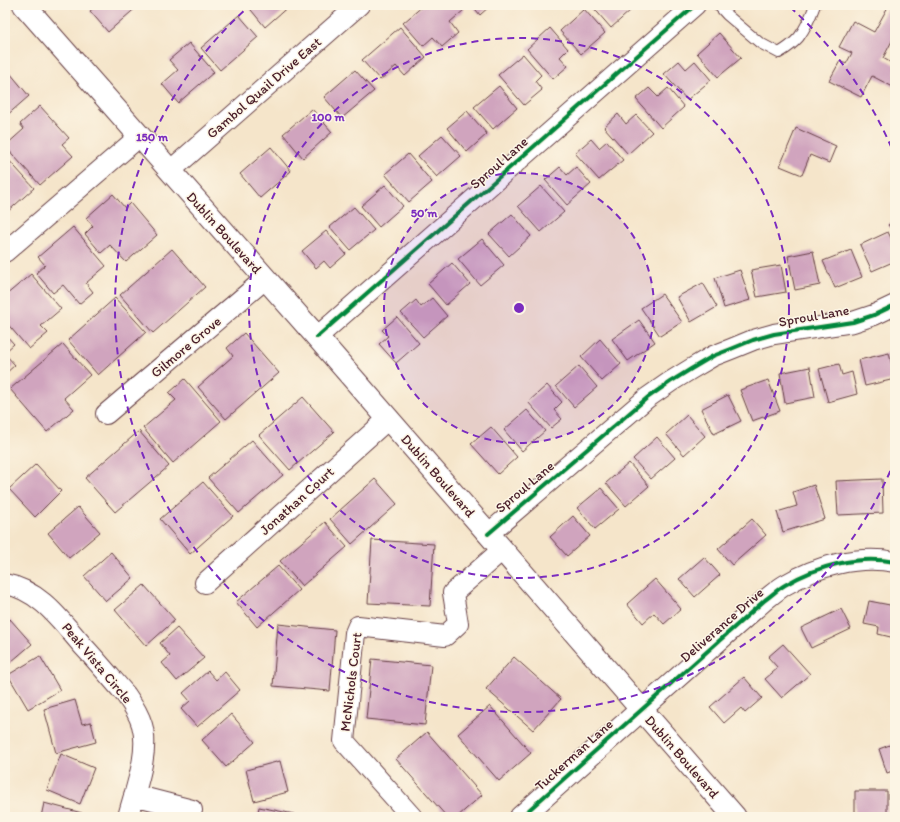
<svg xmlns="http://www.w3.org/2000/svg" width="900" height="822" viewBox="0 0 900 822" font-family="Itim,sans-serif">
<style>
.building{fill:#d0a4be}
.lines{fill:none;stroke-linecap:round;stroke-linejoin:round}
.lane-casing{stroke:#643d43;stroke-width:12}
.street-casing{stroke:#643d43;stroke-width:22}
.secondary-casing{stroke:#643d43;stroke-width:24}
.lane{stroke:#fff;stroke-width:10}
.street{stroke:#fff;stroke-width:20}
.secondary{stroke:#fff;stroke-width:22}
.cycleway-casing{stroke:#fcf5e5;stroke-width:6}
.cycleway{stroke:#00873e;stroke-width:4}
.ring{fill:none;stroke:#7b2cbf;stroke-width:2;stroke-dasharray:7 5}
.labels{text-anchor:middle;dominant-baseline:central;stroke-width:3;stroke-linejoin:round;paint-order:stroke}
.street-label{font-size:14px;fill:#4a1f2b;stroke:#fcf5e5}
.centre{fill:#7b2cbf;stroke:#fcf5e5;stroke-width:2}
.ring-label{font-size:12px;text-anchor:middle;font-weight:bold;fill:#7b2cbf;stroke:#fcf5e5;stroke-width:3;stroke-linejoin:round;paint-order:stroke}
</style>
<rect width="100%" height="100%" fill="#fcf5e5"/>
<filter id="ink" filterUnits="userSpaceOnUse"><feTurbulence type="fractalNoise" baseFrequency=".025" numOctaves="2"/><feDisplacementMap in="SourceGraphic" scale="8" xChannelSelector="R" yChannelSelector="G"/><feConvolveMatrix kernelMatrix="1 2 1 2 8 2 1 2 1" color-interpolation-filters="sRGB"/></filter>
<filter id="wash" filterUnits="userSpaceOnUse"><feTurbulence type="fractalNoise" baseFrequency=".012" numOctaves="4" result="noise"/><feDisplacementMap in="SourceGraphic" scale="16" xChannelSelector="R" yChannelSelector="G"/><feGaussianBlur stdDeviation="0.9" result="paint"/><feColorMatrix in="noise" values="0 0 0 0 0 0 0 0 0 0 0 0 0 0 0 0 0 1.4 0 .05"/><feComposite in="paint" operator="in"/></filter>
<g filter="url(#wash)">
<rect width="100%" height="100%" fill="#f5e5ca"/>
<g id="blocks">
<path class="building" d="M97 5H139L108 32 90 11Z
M247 5H290L265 27Z
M424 5H459L464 10 450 22 458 33 442 47 433 37 423 46 403 23Z
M472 5H491L480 15Z
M591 5H627L631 10 611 28Z
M889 5H895V35L883 58 895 65V88L872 76 861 97 829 81 840 61 846 64 852 53 839 47 853 21 874 32Z
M584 9 605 33 581 54 560 31Z
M239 15 258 37 220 70 201 48Z
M400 27 426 57 405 76 396 66 380 80 362 60Z
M550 28 568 49 560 57 568 66 553 79 527 49Z
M719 33 741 58 718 77 697 53Z
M189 43 214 72 178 103 162 84 178 70 169 60Z
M523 54 541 75 535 81 542 90 524 105 498 75Z
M679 61 686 69 695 61 711 80 687 100 664 74Z
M5 67 29 96 5 117Z
M355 70 374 91 342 118 324 97Z
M499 86 517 108 493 129 474 107Z
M649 88 658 97 668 88 684 107 661 128 636 99Z
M40 106 69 138 62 144 73 156 40 185 5 146 24 129 20 124Z
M312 109 332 132 303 158 283 134Z
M467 111 487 134 467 152 447 128Z
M618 114 626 124 636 115 652 132 628 154 604 127Z
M796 128 836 146 829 163 810 155 802 175 780 166Z
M442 135 461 156 437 177 418 156Z
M591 139 599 148 607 141 623 160 599 180 575 153Z
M271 147 291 171 260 198 240 174Z
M408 154 432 182 409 202 385 174Z
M6 157 34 188 5 214V158Z
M560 167 567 175 576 167 591 184 567 205 545 180Z
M385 185 403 206 379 227 361 206Z
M541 186 564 212 541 232 518 206Z
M113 194 125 208 130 203 157 235 126 262 110 245 101 253 85 234 93 226 86 218Z
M354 207 374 230 350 250 330 227Z
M512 214 531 236 509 256 489 234Z
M895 219V233L888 225Z
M73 227 106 266 86 283 93 292 79 304 63 285 53 293 36 273 45 265 38 257Z
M326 231 346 254 330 268 324 261 316 268 302 251Z
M888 232 895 246V261L872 271 860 245Z
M482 239 504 265 480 285 458 259Z
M172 249 205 287 153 333 120 295Z
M851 250 862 277 835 288 823 261Z
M813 251 820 285 795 290 788 256Z
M452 263 470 284 446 305 428 284Z
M781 265 786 292 757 297 751 270Z
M740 270 750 300 724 308 715 278Z
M31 274 61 309 41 326 48 333 29 349 5 321V296Z
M703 283 717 307 691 322 677 297Z
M662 294 682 322 660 336 641 308Z
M115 298 146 332 98 375 68 340Z
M432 298 447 316 423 337 401 313 416 300 421 307Z
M397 317 419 343 396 363 379 344 388 336 382 330Z
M639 320 655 342 628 361 612 339Z
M244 333 279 373 226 419 198 387 233 356 227 348Z
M5 334 14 344 5 352Z
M600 339 621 364 602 381 581 357Z
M63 344 90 375 64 398 74 409 47 432 10 389Z
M889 353 895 379 865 386 859 360Z
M5 354 15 365 5 374Z
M839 364 842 375 852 372 857 394 828 402 819 369Z
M579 366 597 387 574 407 556 386Z
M810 367 815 397 785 403 780 373Z
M185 379 221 421 173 463 143 428 176 400 169 393Z
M768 380 780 411 752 421 740 390Z
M547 385 562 402 554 410 562 419 551 428 528 402Z
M728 395 741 421 714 434 701 409Z
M303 397 334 432 290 470 259 435Z
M527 410 545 431 522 451 504 430Z
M687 415 705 436 684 455 666 434Z
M491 427 517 457 498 474 471 444Z
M139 431 169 466 115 512 85 478Z
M657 437 675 458 651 479 633 459Z
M252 440 283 475 239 513 208 478Z
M629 463 649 486 626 506 606 483Z
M36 464 61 491 35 517 9 489Z
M375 479 397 504 352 544 330 519Z
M882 479 883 513 838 515 836 481Z
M203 482 233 516 190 554 160 519Z
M814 485 825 519 783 532 777 512 797 506 793 492Z
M601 488 619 509 595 529 577 508Z
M78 507 100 532 69 558 48 533Z
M573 516 590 536 567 556 550 537Z
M752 519 766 535 732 565 718 549Z
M325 522 347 547 302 586 280 561Z
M372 540 434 544 430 606 368 603Z
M111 552 133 578 106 601 84 576Z
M704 557 720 575 695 597 679 579Z
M278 566 299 590 257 627 236 602Z
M655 579 681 609 664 624 654 613 643 623 627 604Z
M144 585 175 620 146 646 115 610Z
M869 601 895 606V638L878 634 879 627 864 624Z
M841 609 851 629 811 648 801 628Z
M10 619 32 644 5 667V624Z
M278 624 335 630 330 691 273 686Z
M177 628 204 658 177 681 162 663 170 656 160 643Z
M783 644 810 674 782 698 765 679 778 668 768 657Z
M40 656 60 690 28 709 8 675Z
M514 657 561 699 533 730 486 689Z
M372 659 431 665 425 725 366 719Z
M208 671 216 680 225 672 240 690 197 727 181 709 190 701 183 693Z
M744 677 762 698 745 713 741 708 724 723 710 707Z
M75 700 82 724 91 722 96 742 56 753 44 709Z
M490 706 531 753 499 781 458 734Z
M231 714 255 742 226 767 202 740Z
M427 732 482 795 457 817H447L396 759Z
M895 743V770L887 773 879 749Z
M61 754 94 768 80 804 47 790Z
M280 761 288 792 254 801 246 770Z
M855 791H887V817H855Z
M44 803 82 813 81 817H41Z
M259 807 294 814 293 817H257Z"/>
</g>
</g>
<g filter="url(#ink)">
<use href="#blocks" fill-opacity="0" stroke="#643d43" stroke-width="1"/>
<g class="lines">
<defs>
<path id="lane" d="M718 5 727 15 760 43 779 53C786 49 793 44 799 37 806 27 811 16 815 5"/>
<path id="street" d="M170 171 359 5
M5 252 140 136
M317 337 695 5
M106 414 265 279
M488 534 647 398 670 382 691 369 713 356 731 349 753 340 774 334 853 322 874 315 895 305
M205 583 388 419
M5 584C40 590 61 621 83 646 98 662 112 679 126 695 133 705 139 714 142 725 150 752 135 790 128 817
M641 710 765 600C772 595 778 589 785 585 817 566 857 555 895 562
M134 795 192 810
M412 817 344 741 355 633 358 626 445 636 458 624 453 593 502 550"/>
<path id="secondary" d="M24 5 317 337 735 817
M521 817 641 710"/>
</defs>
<use href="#lane" class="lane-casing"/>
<use href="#street" class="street-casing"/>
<use href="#secondary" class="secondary-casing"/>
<use href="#lane" class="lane"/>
<use href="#street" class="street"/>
<use href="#secondary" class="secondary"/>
<defs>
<path id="cycleway" d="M317 337 695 5
M488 534 647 398 670 382 691 369 713 356 731 349 753 340 774 334 853 322 874 315 895 305
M521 817 765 600C772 595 778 589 785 585 817 566 857 555 895 562"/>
</defs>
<use href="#cycleway" class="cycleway-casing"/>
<use href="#cycleway" class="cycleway"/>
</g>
</g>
<circle cx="519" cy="308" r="135" fill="#7b2cbf" fill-opacity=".12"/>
<g class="ring">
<circle cx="519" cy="308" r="135"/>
<circle cx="519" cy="308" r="270"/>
<path d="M895 460A405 405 0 1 1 248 7M790 7A405 405 0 0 1 895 156"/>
</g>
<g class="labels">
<g class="street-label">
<text transform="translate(264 88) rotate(-41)">Gambol Quail Drive East</text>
<text transform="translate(499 163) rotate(-41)">Sproul Lane</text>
<text transform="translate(224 233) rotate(48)">Dublin Boulevard</text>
<text transform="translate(814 316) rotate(-10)">Sproul Lane</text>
<text transform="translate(186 347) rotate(-40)">Gilmore Grove</text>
<text transform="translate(438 476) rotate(49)">Dublin Boulevard</text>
<text transform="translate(525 487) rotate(-40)">Sproul Lane</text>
<text transform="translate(297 501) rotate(-42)">Jonathan Court</text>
<text transform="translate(722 625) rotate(-41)">Deliverance Drive</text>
<text transform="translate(97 663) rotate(50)">Peak Vista Circle</text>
<text transform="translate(351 682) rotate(-83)">McNichols Court</text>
<text transform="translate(574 755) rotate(-42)">Tuckerman Lane</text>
<text transform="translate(682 757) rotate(49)">Dublin Boulevard</text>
</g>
</g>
<circle cx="519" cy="308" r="6" class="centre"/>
<g class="ring-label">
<text x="328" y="121">100 m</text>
<text x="152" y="141">150 m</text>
<text x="424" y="217">50 m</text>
</g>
<rect width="900" height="822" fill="none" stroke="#fcf5e5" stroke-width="20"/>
</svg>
